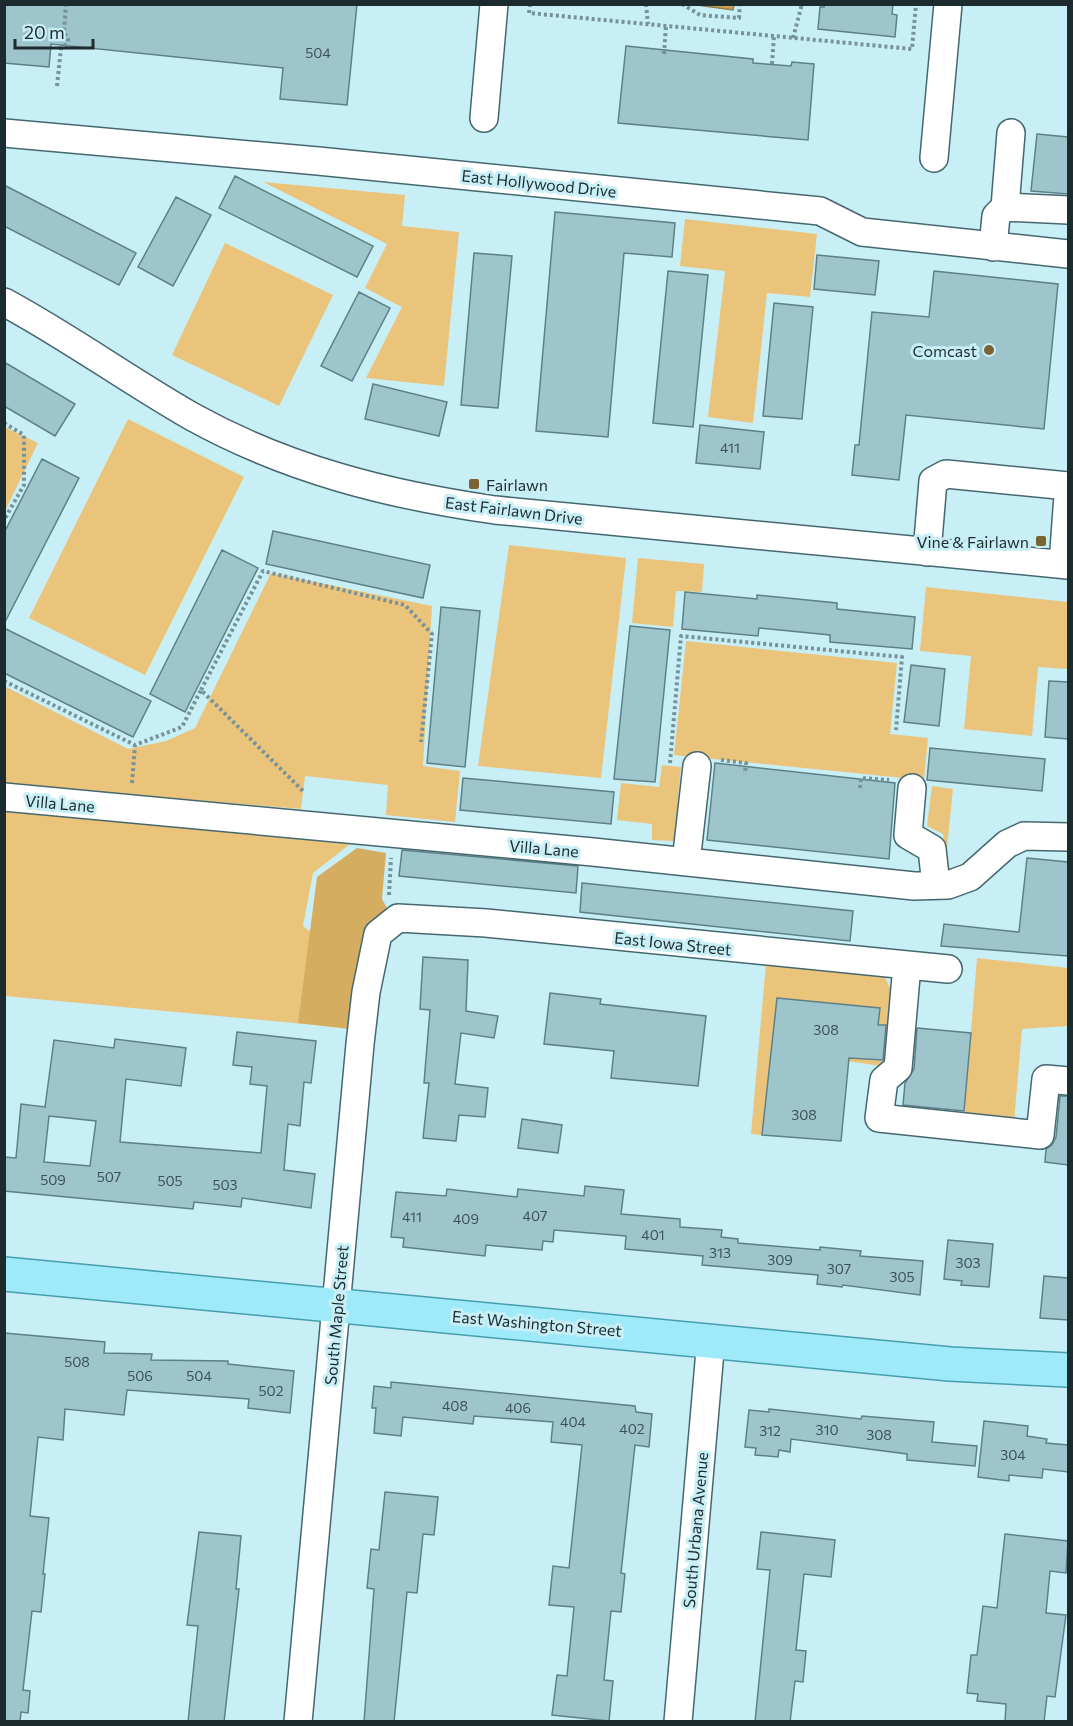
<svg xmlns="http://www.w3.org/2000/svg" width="1073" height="1726" viewBox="0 0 1073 1726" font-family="Commissioner,sans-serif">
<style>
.green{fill:#ebc47c}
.forest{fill:#d5ad61}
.water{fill:#c9a256;stroke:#957e4a;stroke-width:1.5}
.building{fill:#9fc5cc;stroke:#5e8188;stroke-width:1.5;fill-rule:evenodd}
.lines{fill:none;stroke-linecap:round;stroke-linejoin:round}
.minor-casing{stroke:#45686f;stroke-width:30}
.major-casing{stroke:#469eae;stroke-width:36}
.path{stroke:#779298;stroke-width:4;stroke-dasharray:3 3;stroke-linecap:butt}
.minor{stroke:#fff;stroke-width:27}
.major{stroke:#9eeaf8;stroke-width:33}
.poi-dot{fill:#7b6333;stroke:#c8eef6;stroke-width:2}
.labels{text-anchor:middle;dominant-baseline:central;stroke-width:6;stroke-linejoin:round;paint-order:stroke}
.number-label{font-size:14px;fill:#3d5256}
.street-label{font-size:16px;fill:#1c2b2e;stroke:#c8eef6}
.poi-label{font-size:16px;fill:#1c2b2e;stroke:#c8eef6;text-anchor:end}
</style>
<rect width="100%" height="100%" fill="#c8eef6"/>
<path class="green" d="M263 182 405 195 402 226 459 232 444 386 366 378 402 307 365 288 387 244Z
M685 219 817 234 810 297 767 293 753 423 708 417 725 271 680 266Z
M225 243 333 295 279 406 172 355Z
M128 419 244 477 145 675 29 618Z
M5 427 38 443 5 511Z
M509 545 626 558 601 778 478 766Z
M638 558 704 564 702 592 676 591 673 627 632 623Z
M271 573 432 606 423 766 460 771 455 822 386 815 388 785 305 776 301 809 5 784 4 686 128 749 166 741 195 728Z
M926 587 1068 602V669L1038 667 1032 736 964 729 971 656 920 651Z
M686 641 897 663 890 734 928 738 924 780 674 755Z
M662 765 681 767 674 841 652 840V824L617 820 621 783 659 787Z
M932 786 953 789 946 858 943 834 927 826Z
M4 807 354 841 313 873 303 926 343 957 336 1027 5 996Z
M767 952 877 961 894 996 881 1066 847 1061 762 1135 751 1134Z
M977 958 1068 968V1026L1022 1029 1014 1122 964 1116Z"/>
<path class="forest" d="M357 848 386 853 382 899 392 917 358 1030 298 1023 317 877Z"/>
<path class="water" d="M697 5H734L733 10Z"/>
<path class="building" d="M4 4H357L347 105 280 99 283 68 51 44 49 67 4 63Z
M824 4H893L892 14 897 15 895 37 818 29 820 7H824Z
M626 46 753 59V63L791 66 792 62 814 64 808 140 618 123Z
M1037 134 1068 137V194L1031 191Z
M235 176 373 246 357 277 219 208Z
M4 185 136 253 119 285 4 226Z
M176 197 211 215 173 286 138 267Z
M555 212 675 223 672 257 624 253 608 437 536 431Z
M474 253 512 256 498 408 461 405Z
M817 255 879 261 875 295 814 289Z
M668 271 708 275 693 427 653 423Z
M934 271 1058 284 1044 429 906 415 899 480 852 475 855 445H859L872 312 929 317Z
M359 292 390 308 352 381 321 366Z
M774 303 813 307 802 419 763 416Z
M4 362 75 404 55 436 4 406Z
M373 384 447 402 439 436 365 419Z
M700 425 764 432 760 469 696 463Z
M42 459 79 478 4 624V533Z
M273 531 430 565 423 598 266 564Z
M222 550 258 568 185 712 150 694Z
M685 592 757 599V595L837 603V609L915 617 912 649 830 642V635L759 628 758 636 682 629Z
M441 607 480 611 465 767 427 763Z
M630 626 670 630 655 782 614 779Z
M4 628 151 701 133 737 4 673Z
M911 665 945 669 939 726 904 722Z
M1049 681 1068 682V739L1045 737Z
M930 748 1045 759 1042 791 927 780Z
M715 763 895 783 889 859 707 840Z
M463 778 614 792 611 824 460 810Z
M402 850 578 866 576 893 399 876Z
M1027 858 1068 862V956L941 946 944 924 1019 932Z
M582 883 853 911 850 941 580 912Z
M423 957 468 960 466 1011 498 1016 494 1038 461 1033 455 1084 488 1088 485 1117 459 1115 456 1141 423 1138 429 1083H424L430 1010 420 1009Z
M550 993 601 999 600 1004 706 1016 698 1086 611 1078 614 1051 544 1044Z
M777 998 880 1008 878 1025H886L883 1060 849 1058 841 1141 762 1135Z
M917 1028 971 1033 964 1111 903 1105 905 1083 914 1069Z
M237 1032 316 1041 311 1083 304 1082 300 1126 288 1124 284 1170 315 1174 311 1208 242 1198 241 1207 194 1202 193 1209 4 1191V1157L16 1158 21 1104 45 1107 54 1040 114 1048 115 1039 186 1048 181 1086 126 1079 120 1142 261 1153 267 1086 250 1084 252 1067 233 1065ZM49 1116 96 1121 90 1166 44 1162Z
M1060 1096H1068V1165L1045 1162 1046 1149 1052 1145 1056 1137Z
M522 1119 562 1125 558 1153 518 1148Z
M585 1186 624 1190 621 1214 680 1219V1227L722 1230 721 1237 738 1239V1243L820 1250V1247L861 1251 860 1256 923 1261 920 1295 843 1285 842 1287 817 1284 818 1275 702 1265 703 1256 625 1249 626 1236 554 1230 553 1242 543 1241 542 1250 486 1245 485 1256 403 1247 404 1238 391 1237 396 1192 446 1196 447 1189 517 1197 518 1189 584 1196Z
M948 1240 993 1244 989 1287 961 1285 962 1281 944 1279Z
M1044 1276 1068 1278V1320L1040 1318Z
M4 1333 105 1342 104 1353 152 1354 151 1360 228 1361V1364L294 1371 290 1413 248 1408 249 1399 127 1390 124 1415 65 1409 63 1440 38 1437 30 1516 49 1518 43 1574H45L41 1612 32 1611 23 1690 30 1691 28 1713 21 1712 20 1722H4Z
M391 1382 635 1406 636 1412 652 1414 649 1447 635 1445 621 1573 625 1574 621 1612 611 1611 604 1680 613 1681 609 1721 552 1715 557 1675 567 1676 574 1607 549 1605 553 1566 569 1568 582 1445 551 1442 553 1422 474 1416 473 1424 403 1417 401 1436 374 1433 376 1408H372L374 1386 391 1388Z
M769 1409 861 1419 862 1416 934 1422 932 1442 977 1446 975 1466 907 1460V1454L791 1439 790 1452 779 1450 778 1457 755 1455 756 1448 745 1447 749 1410 769 1412Z
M984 1421 1028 1426 1027 1436 1047 1439 1046 1443 1068 1445V1472L1043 1469 1042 1478 1009 1475V1481L978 1477Z
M385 1492 438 1497 434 1535 423 1534 417 1593 407 1592 394 1722H364L374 1589 367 1588 371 1549 379 1550Z
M199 1532 241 1536 236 1589H239L224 1722H188L198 1626 187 1625Z
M761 1532 835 1540 831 1577 804 1574 796 1650 806 1651 803 1682 795 1681 790 1722H755L770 1570 757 1569Z
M1005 1534 1068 1541 1066 1573 1050 1571 1046 1613 1066 1615 1055 1697 1047 1696 1044 1722H1005L1006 1704 977 1701 978 1694 967 1693 971 1655H977L983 1606 997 1608Z"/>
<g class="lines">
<defs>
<path id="minor" d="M484 118 494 4
M4 133 318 161 820 211 862 232 1068 254
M934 158 948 4
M1005 207 1011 133
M993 247 996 216 1005 207 1068 210
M4 302C69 337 128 380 191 416 286 469 389 495 495 510L1068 565
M927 552 933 481 946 474 1068 486
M1063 564 1068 495
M912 788 908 835 932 849 936 885
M4 797 593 852 914 886 948 885 970 877 1007 844 1024 836 1068 837
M686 862 697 766
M907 965 898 1068 884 1080 879 1118 1040 1135 1046 1079 1068 1081
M298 1722 360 1044 366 992 378 934 398 918 486 923 948 969
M678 1722 711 1339"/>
<path id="major" d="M4 1274 950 1364 1068 1370"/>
</defs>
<use href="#minor" class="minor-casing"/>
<use href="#major" class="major-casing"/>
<path class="path" d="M530 4 529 13 912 49 916 4
M646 4 648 24
M682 4 700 15 739 18 740 4
M793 38 802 4
M664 54 666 26
M772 64 774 36
M57 86 61 48 67 44 68 39 64 32 66 4
M4 423 24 435V485L4 520
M4 681 135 745 182 727 201 690 304 792
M201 690 263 571 271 573 405 605 432 634 421 742
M721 760 746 763 745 774
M670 763 681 636 902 657 896 730
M132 783 135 745
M860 788 861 778 889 780
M389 895 391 858"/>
<use href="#minor" class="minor"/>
<use href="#major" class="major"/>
</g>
<g class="poi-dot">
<circle cx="989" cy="350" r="6"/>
<rect x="468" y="478" width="12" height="12" rx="3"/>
<rect x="1035" y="535" width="12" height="12" rx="3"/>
</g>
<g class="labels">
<g class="number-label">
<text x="318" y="52">504</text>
<text x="730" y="447">411</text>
<text x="826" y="1029">308</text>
<text x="804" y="1114">308</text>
<text x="109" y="1176">507</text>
<text x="53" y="1179">509</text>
<text x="170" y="1180">505</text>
<text x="225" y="1184">503</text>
<text x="535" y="1215">407</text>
<text x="412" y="1216">411</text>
<text x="466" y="1218">409</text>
<text x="653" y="1234">401</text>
<text x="720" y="1252">313</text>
<text x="780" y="1259">309</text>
<text x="968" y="1262">303</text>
<text x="839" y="1268">307</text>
<text x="902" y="1276">305</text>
<text x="77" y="1361">508</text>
<text x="140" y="1375">506</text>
<text x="199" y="1375">504</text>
<text x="271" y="1390">502</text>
<text x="455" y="1405">408</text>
<text x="518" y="1407">406</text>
<text x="573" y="1421">404</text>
<text x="632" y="1428">402</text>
<text x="827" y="1429">310</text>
<text x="770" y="1430">312</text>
<text x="879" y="1434">308</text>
<text x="1013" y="1454">304</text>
</g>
<g class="street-label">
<text transform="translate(539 183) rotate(6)">East Hollywood Drive</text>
<text transform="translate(514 510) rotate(7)">East Fairlawn Drive</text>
<text transform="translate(60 803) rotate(5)">Villa Lane</text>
<text transform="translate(544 848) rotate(5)">Villa Lane</text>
<text transform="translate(673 943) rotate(6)">East Iowa Street</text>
<text transform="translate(336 1315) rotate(-85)">South Maple Street</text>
<text transform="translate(537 1323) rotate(5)">East Washington Street</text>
<text transform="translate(695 1530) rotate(-85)">South Urbana Avenue</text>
</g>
<g class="poi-label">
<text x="977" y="350">Comcast</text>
<text x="486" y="484" text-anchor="start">Fairlawn</text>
<text x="1029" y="541">Vine &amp; Fairlawn</text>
</g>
</g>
<rect width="1073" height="1726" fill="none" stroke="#1c2b2e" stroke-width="12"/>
<path d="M15 39v9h78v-9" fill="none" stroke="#1c2b2e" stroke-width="3"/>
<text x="24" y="39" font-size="18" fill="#1c2b2e" stroke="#c8eef6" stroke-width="4.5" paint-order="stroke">20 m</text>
</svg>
